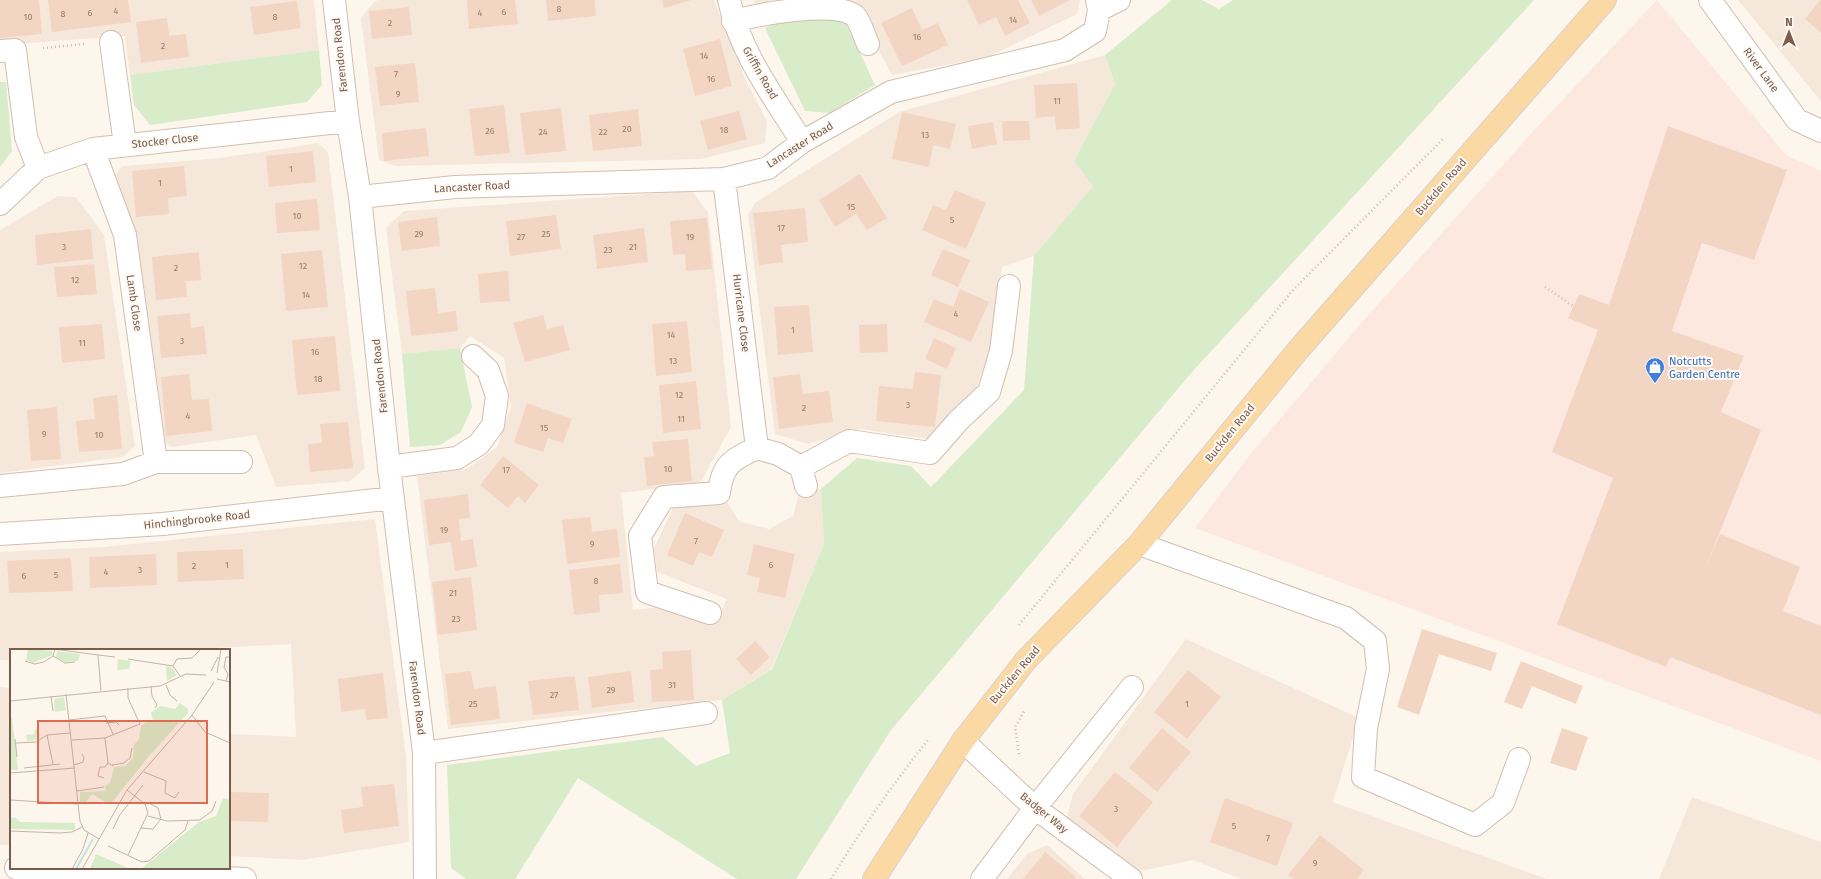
<svg xmlns="http://www.w3.org/2000/svg" width="1821" height="879" viewBox="0 0 1821 879" font-family="'Fira Sans',sans-serif">
<style>
.residential{fill:#f5e8da}
.commercial{fill:#fde8e0}
.green{fill:#d8ecc9}
.building{fill:#f3d5c3}
.lines{fill:none;stroke-linecap:round;stroke-linejoin:round}
.minor-casing{stroke:#d1beb0;stroke-width:24}
.major-casing{stroke:#dad1cd;stroke-width:24}
.path{stroke:#d9b8a5;stroke-width:2.5;stroke-dasharray:1 3;stroke-linecap:butt}
.minor{stroke:#fff;stroke-width:22}
.major{stroke:#fbd9a5;stroke-width:22}
.labels{text-anchor:middle;dominant-baseline:central;stroke-width:4;stroke-linejoin:round;paint-order:stroke}
.number-label{font-size:9px;fill:#987a6a}
.street-label{font-size:11px;fill:#7a5c4d;stroke:#fffaf3}
.shop-label{font-size:11px;fill:#366cbe;stroke:#fffaf3;text-anchor:start}
.inset-river{fill:none;stroke:#bfe3e8;stroke-width:2}
.inset-road{fill:none;stroke:#c5b3a7;stroke-width:1}
.view{fill:#dc6d51;fill-opacity:0.15;stroke:#dc6d51;stroke-width:2}
.inset-edge{fill:none;stroke:#7a5c4d;stroke-width:2}
</style>
<rect width="100%" height="100%" fill="#fdf6ec"/>
<path class="residential" d="M0 0H314L319 50 130 75 125 36 0 45Z
M379 0H714L745 79 767 121 765 143 701 159 395 166 379 160 361 18 375 1Z
M754 0H780L755 6Z
M831 0H1080L1077 14 988 57 892 75 856 9Z
M1738 0H1821V101Z
M1105 55 1115 84 1074 161 1094 185 1034 256 1002 267 990 353 976 388 928 439 860 429 808 444 775 434 748 215 755 203 899 112Z
M318 143 328 152 365 468 350 481 276 487 256 435 171 447 160 438 135 230 113 177 123 166 221 158Z
M692 191 708 212 731 427 700 483 621 493 633 610 670 606 716 621 727 599 657 572 654 548 675 504 725 499 739 521 769 529 793 516 799 493 821 489 824 544 771 669 722 700 448 729 417 476 467 469 497 447 511 407 504 358 470 336 460 348 402 354 386 228 404 211Z
M58 196 76 197 104 235 135 446 123 457 0 473V230Z
M375 519 406 757 409 842 302 860 229 856V734L296 737 291 644 178 650H11V660H0V552L103 547Z
M1186 639 1359 718 1333 802 1547 879H1241L1193 860 1141 871 1067 817 1073 794Z
M0 687 11 688V845H0Z
M1692 797 1821 842V879H1659Z
M1047 845 1085 879H1007L1027 854Z"/>
<path class="commercial" d="M1657 0 1786 155 1821 171V761L1195 528 1248 457 1356 329 1536 128Z"/>
<path class="green" d="M1172 0H1202L1219 9 1233 0H1534L1192 372 891 730 796 879H737L578 778 515 879H466L451 868 447 765 663 737 696 766 730 753 722 700 772 669 824 544 821 489 857 458 911 466 931 487 1024 390 1034 256 1093 186 1074 161 1115 84 1105 55Z
M815 14 845 21 875 85 830 113 805 111 765 28 791 17Z
M319 50 322 85 307 102 150 125 134 105 130 75Z
M0 82H6L12 151 0 167Z
M460 348 472 407 461 432 440 445 410 447 402 354Z"/>
<path class="building" d="M0 0H39L42 34 0 38Z
M48 0H128L131 22 52 32Z
M467 0H515L518 24 469 29Z
M546 0H595L596 16 548 21Z
M662 0H691L664 8Z
M967 0H1018L1030 23 1005 36 996 17 979 25Z
M1031 0H1070L1039 16Z
M1820 0H1821V33L1805 19Z
M297 1 301 28 254 35 250 7Z
M409 7 412 35 372 39 369 11Z
M912 8 922 30 938 23 948 45 902 66 881 23Z
M167 18 169 36 186 34 189 57 141 63 136 22Z
M720 39 732 86 695 96 683 49Z
M415 63 419 102 380 106 375 67Z
M1077 83 1080 128 1056 130 1055 116 1036 118 1034 85Z
M504 105 510 153 475 156 469 109Z
M561 108 566 151 525 155 520 113Z
M638 109 642 146 593 151 589 115Z
M739 111 747 139 708 150 700 121Z
M902 112 956 124 950 149 933 145 929 167 892 159Z
M1002 121H1029L1030 140 1003 141Z
M993 122 997 144 972 149 968 126Z
M1668 126 1787 170 1754 260 1702 243 1672 331 1744 356 1721 412 1761 430 1702 576 1720 534 1800 567 1783 611 1821 626V715L1670 657 1666 667 1557 624 1613 478 1552 452 1598 330 1568 318 1579 294 1609 305Z
M426 128 429 156 384 161 382 133Z
M313 151 316 182 269 187 266 156Z
M184 166 187 196 168 198 169 214 136 217 132 171Z
M860 174 887 218 867 230 856 214 835 227 819 200Z
M955 190 986 203 966 249 922 230 933 205 946 210Z
M317 199 320 230 277 233 275 203Z
M805 208 808 242 781 245 783 262 759 265 753 213Z
M556 215 561 249 510 256 506 221Z
M437 217 440 246 402 251 398 222Z
M707 218 712 269 686 271 685 254 673 255 670 221Z
M644 228 648 262 597 269 593 235Z
M91 229 93 259 37 265 35 235Z
M943 249 970 260 958 287 931 275Z
M322 250 328 307 286 311 281 254Z
M199 252 201 280 186 281 187 297 156 300 152 257Z
M94 264 97 294 57 297 54 267Z
M508 271 510 301 480 303 478 274Z
M435 288 438 313 456 311 458 331 411 336 406 291Z
M960 289 989 302 971 342 924 322 934 299 953 307Z
M809 305 813 352 778 355 774 307Z
M190 313 191 328 204 326 207 354 161 358 157 316Z
M543 315 547 329 563 325 570 350 525 362 513 323Z
M687 321 692 372 656 376 652 324Z
M102 324 105 359 62 363 59 327Z
M887 324 888 352 860 353 859 325Z
M335 336 340 391 297 395 292 340Z
M934 338 956 348 947 369 925 359Z
M915 372 941 375 935 427 876 421 879 386 913 389Z
M189 374 192 400 209 399 212 431 166 436 161 377Z
M800 374 803 394 829 391 833 422 779 429 773 377Z
M696 381 701 429 663 433 659 385Z
M117 395 122 449 79 452 76 421 95 419 93 398Z
M527 403 572 419 563 443 548 438 543 452 514 443Z
M57 407 61 459 31 461 27 410Z
M348 422 353 468 310 472 308 444 322 443 320 424Z
M688 439 692 481 647 486 644 457 654 456 652 442Z
M503 456 539 485 525 503 518 496 508 508 480 485Z
M468 494 470 518 459 519 461 541 473 539 477 567 455 571 451 542 429 545 424 500Z
M685 513 724 530 712 557 699 552 693 566 667 555Z
M590 517 592 532 617 529 620 557 567 564 562 520Z
M754 544 795 554 785 598 757 592 760 578 747 575Z
M243 549 244 579 178 582 177 552Z
M156 554 157 585 90 588 89 557Z
M71 558 73 591 9 593 7 561Z
M620 564 623 593 599 595 600 612 574 615 569 570Z
M471 577 477 630 438 635 432 582Z
M1422 629 1497 653 1491 671 1439 654 1419 715 1397 707Z
M755 641 770 657 751 675 736 659Z
M691 650 694 700 652 702 650 670 663 669 662 652Z
M1521 661 1583 686 1576 704 1532 686 1522 709 1504 702Z
M1188 670 1221 697 1187 739 1154 712Z
M471 671 474 689 496 686 500 719 451 725 445 674Z
M631 671 634 702 592 708 588 677Z
M383 673 388 718 366 720 365 709 341 712 338 679Z
M575 676 579 710 533 715 528 681Z
M1162 728 1191 752 1157 792 1129 768Z
M1562 728 1588 737 1576 771 1550 763Z
M1115 772 1153 802 1117 847 1079 816Z
M394 784 399 826 344 833 341 810 363 807 361 787Z
M229 792 269 793 268 822 229 821Z
M1225 798 1293 823 1277 866 1210 842Z
M1320 835 1364 870 1357 879H1294L1288 875Z
M1045 852 1076 877 1074 879H1023Z"/>
<g class="lines">
<defs>
<path id="minor" d="M334 0 348 121 360 197 389 467 424 753 425 879
M729 0C740 53 774 97 802 142
M1710 0 1797 120 1821 131
M1099 10 1119 0
M733 21C761 14 834 0 855 16 861 23 864 36 868 44
M111 42 125 145
M0 51 15 50 26 137 38 168
M93 149 125 235 156 462
M724 179 757 448
M360 197 455 187 724 179 768 168 802 142 891 92 1065 50 1095 31 1099 10 1097 0
M0 204 38 168 93 149 348 121
M389 467 457 458 479 444 493 425 497 396 488 370 473 356
M801 467 849 441 930 453 959 420 989 392 1001 351 1009 286
M0 486 123 474 156 462H241
M0 534 163 524 393 498
M1139 544 1346 618 1375 641 1378 669 1366 728 1363 777 1475 825 1503 803 1519 759
M710 613 647 592 640 536 664 497 719 493C722 464 733 459 757 448L778 454 801 467 806 486
M963 741 1035 808 1131 879
M424 753 706 713
M16 868 245 879
M982 879 1035 808 1132 687"/>
<path id="major" d="M874 879 963 741 1026 660 1139 544 1299 349 1605 0"/>
</defs>
<use href="#minor" class="minor-casing"/>
<use href="#major" class="major-casing"/>
<path class="path" d="M43 48 84 44
M1545 287 1573 306
M1019 625 1294 289 1443 139
M1019 754 1015 727 1025 710
M831 879C860 831 893 784 928 740"/>
<use href="#minor" class="minor"/>
<use href="#major" class="major"/>
</g>
<defs>
<symbol id="shop-pin" viewBox="-11 -11 22 30"><path d="M0 17L-7.5 6A9.5 9.5 0 1 1 7.5 6Z" fill="#3f7fe0" stroke="#fffaf3"/><path d="M-5-2.5h2.3a2.7 3.5 0 0 1 5.4 0H5L5.5 6h-11ZM-1.5-2.5h3a1.5 2.3 0 0 0-3 0Z" fill="#fff"/></symbol>
</defs>
<g fill-rule="evenodd">
<use href="#shop-pin" x="1644" y="356" width="22" height="30"/>
</g>
<g class="labels">
<g class="number-label">
<text x="559" y="9">8</text>
<text x="116" y="11">4</text>
<text x="504" y="12">6</text>
<text x="90" y="13">6</text>
<text x="480" y="13">4</text>
<text x="63" y="14">8</text>
<text x="28" y="17">10</text>
<text x="275" y="17">8</text>
<text x="1013" y="20">14</text>
<text x="390" y="23">2</text>
<text x="917" y="37">16</text>
<text x="163" y="46">2</text>
<text x="704" y="56">14</text>
<text x="396" y="74">7</text>
<text x="711" y="79">16</text>
<text x="398" y="94">9</text>
<text x="1057" y="101">11</text>
<text x="627" y="129">20</text>
<text x="724" y="130">18</text>
<text x="490" y="131">26</text>
<text x="543" y="132">24</text>
<text x="603" y="132">22</text>
<text x="925" y="135">13</text>
<text x="291" y="169">1</text>
<text x="160" y="183">1</text>
<text x="851" y="207">15</text>
<text x="297" y="216">10</text>
<text x="952" y="220">5</text>
<text x="781" y="228">17</text>
<text x="419" y="234">29</text>
<text x="546" y="234">25</text>
<text x="521" y="237">27</text>
<text x="690" y="237">19</text>
<text x="64" y="247">3</text>
<text x="633" y="247">21</text>
<text x="608" y="250">23</text>
<text x="303" y="266">12</text>
<text x="176" y="268">2</text>
<text x="75" y="280">12</text>
<text x="306" y="295">14</text>
<text x="956" y="314">4</text>
<text x="793" y="330">1</text>
<text x="671" y="335">14</text>
<text x="182" y="341">3</text>
<text x="82" y="343">11</text>
<text x="315" y="352">16</text>
<text x="673" y="361">13</text>
<text x="318" y="379">18</text>
<text x="679" y="395">12</text>
<text x="908" y="405">3</text>
<text x="804" y="408">2</text>
<text x="188" y="416">4</text>
<text x="681" y="419">11</text>
<text x="544" y="428">15</text>
<text x="44" y="434">9</text>
<text x="99" y="435">10</text>
<text x="668" y="469">10</text>
<text x="506" y="470">17</text>
<text x="444" y="530">19</text>
<text x="696" y="541">7</text>
<text x="592" y="544">9</text>
<text x="227" y="565">1</text>
<text x="771" y="565">6</text>
<text x="194" y="566">2</text>
<text x="140" y="570">3</text>
<text x="106" y="572">4</text>
<text x="56" y="575">5</text>
<text x="24" y="576">6</text>
<text x="596" y="581">8</text>
<text x="453" y="593">21</text>
<text x="456" y="619">23</text>
<text x="672" y="685">31</text>
<text x="611" y="690">29</text>
<text x="554" y="695">27</text>
<text x="473" y="704">25</text>
<text x="1187" y="704">1</text>
<text x="1116" y="809">3</text>
<text x="1234" y="826">5</text>
<text x="1268" y="838">7</text>
<text x="1315" y="863">9</text>
</g>
<g class="street-label">
<text transform="translate(340 55) rotate(-96)">Farendon Road</text>
<text transform="translate(1761 70) rotate(54)">River Lane</text>
<text transform="translate(760 73) rotate(60)">Griffin Road</text>
<text transform="translate(165 141) rotate(-6)">Stocker Close</text>
<text transform="translate(800 145) rotate(-32)">Lancaster Road</text>
<text transform="translate(472 187) rotate(-3)">Lancaster Road</text>
<text transform="translate(1441 187) rotate(-49)">Buckden Road</text>
<text transform="translate(134 303) rotate(82)">Lamb Close</text>
<text transform="translate(741 313) rotate(83)">Hurricane Close</text>
<text transform="translate(380 376) rotate(-96)">Farendon Road</text>
<text transform="translate(1230 433) rotate(-51)">Buckden Road</text>
<text transform="translate(197 520) rotate(-6)">Hinchingbrooke Road</text>
<text transform="translate(1015 675) rotate(-50)">Buckden Road</text>
<text transform="translate(417 698) rotate(83)">Farendon Road</text>
<text transform="translate(1044 813) rotate(39)">Badger Way</text>
</g>
<g class="shop-label">
<text x="1669" y="361">Notcutts<tspan x="1669" dy="13">Garden Centre</tspan></text>
</g>
</g>
<g transform="translate(10 649)">
<rect width="220" height="220" fill="#fdf6ec"/>
<path d="M18 0 42 2V6L23 14 16 11ZM47 2 70 5 68 12 55 13 46 8ZM108 10 121 12 119 20 107 21ZM156 17 162 19 167 26 157 32ZM54 48 56 61 45 63 44 50ZM170 54 178 60V64L139 107 100 156 82 145 74 156 70 153V143L96 142 95 137 100 134 104 118 115 117 123 109 124 96 129 90 131 77 138 71 143 72 141 64 150 57 165 60ZM0 69H2L8 121H0ZM25 80H29V86L26 91 17 92 16 86 24 85ZM213 149 220 151V220H131L189 173 206 167ZM0 168 6 169 10 173 65 174V181L0 180ZM86 205 118 219 124 220H80Z" fill="#d8ecc9"/>
<path class="inset-river" d="M66 220 83 190"/>
<path class="inset-road" d="M44 0 88 6 91 42M88 6 105 8M43 7 55 14 65 13M118 10 163 17 170 27M15 12 25 15 34 13 43 7 45 0M163 17 167 10 182 9 191 0H196M201 22 208 8M207 24 211 0M207 30 220 33M216 32 218 25 214 18 216 8H220M156 36 160 46 167 52M141 37 142 47 147 56 145 59M56 45 70 172 74 181 89 190M41 47 43 62M0 52 150 37 176 25 196 26M182 66 195 83 220 94M59 71 95 67 103 85M96 74 106 73 109 76M37 86 43 115M95 89 98 114M5 90 7 108M62 91 95 89 130 75 118 49V39M6 94 26 93 37 86 60 84M64 116 73 113 74 109 72 105M102 116 114 114 120 109 122 99M14 119 50 115M134 123 156 132 155 144 165 149 169 143M0 124 65 119M94 129 88 127 90 118H95L98 114 103 117M117 141 135 155 138 164 118 206M67 142 94 138M0 151 68 155M138 167 157 172 190 171 202 162 206 152M131 179 143 180 151 170 148 159 139 154 135 155M103 180 109 167 133 136M0 182 50 184 62 183 72 178M98 197 132 213 139 212 175 181 178 172M62 220 73 200 78 184M72 220 117 141 182 66 204 33"/>
<path class="view" d="M28 72H197V154H28Z"/>
<rect width="220" height="220" class="inset-edge"/>
</g>
<g transform="translate(1789 32)" stroke="#fffaf3" stroke-width="3" paint-order="stroke">
<path d="M0-3L7 15L0 10L-7 15Z" fill="#7a5c4d"/>
<text y="-6" font-size="11" font-weight="bold" text-anchor="middle" fill="#7a5c4d">N</text>
</g>
</svg>
